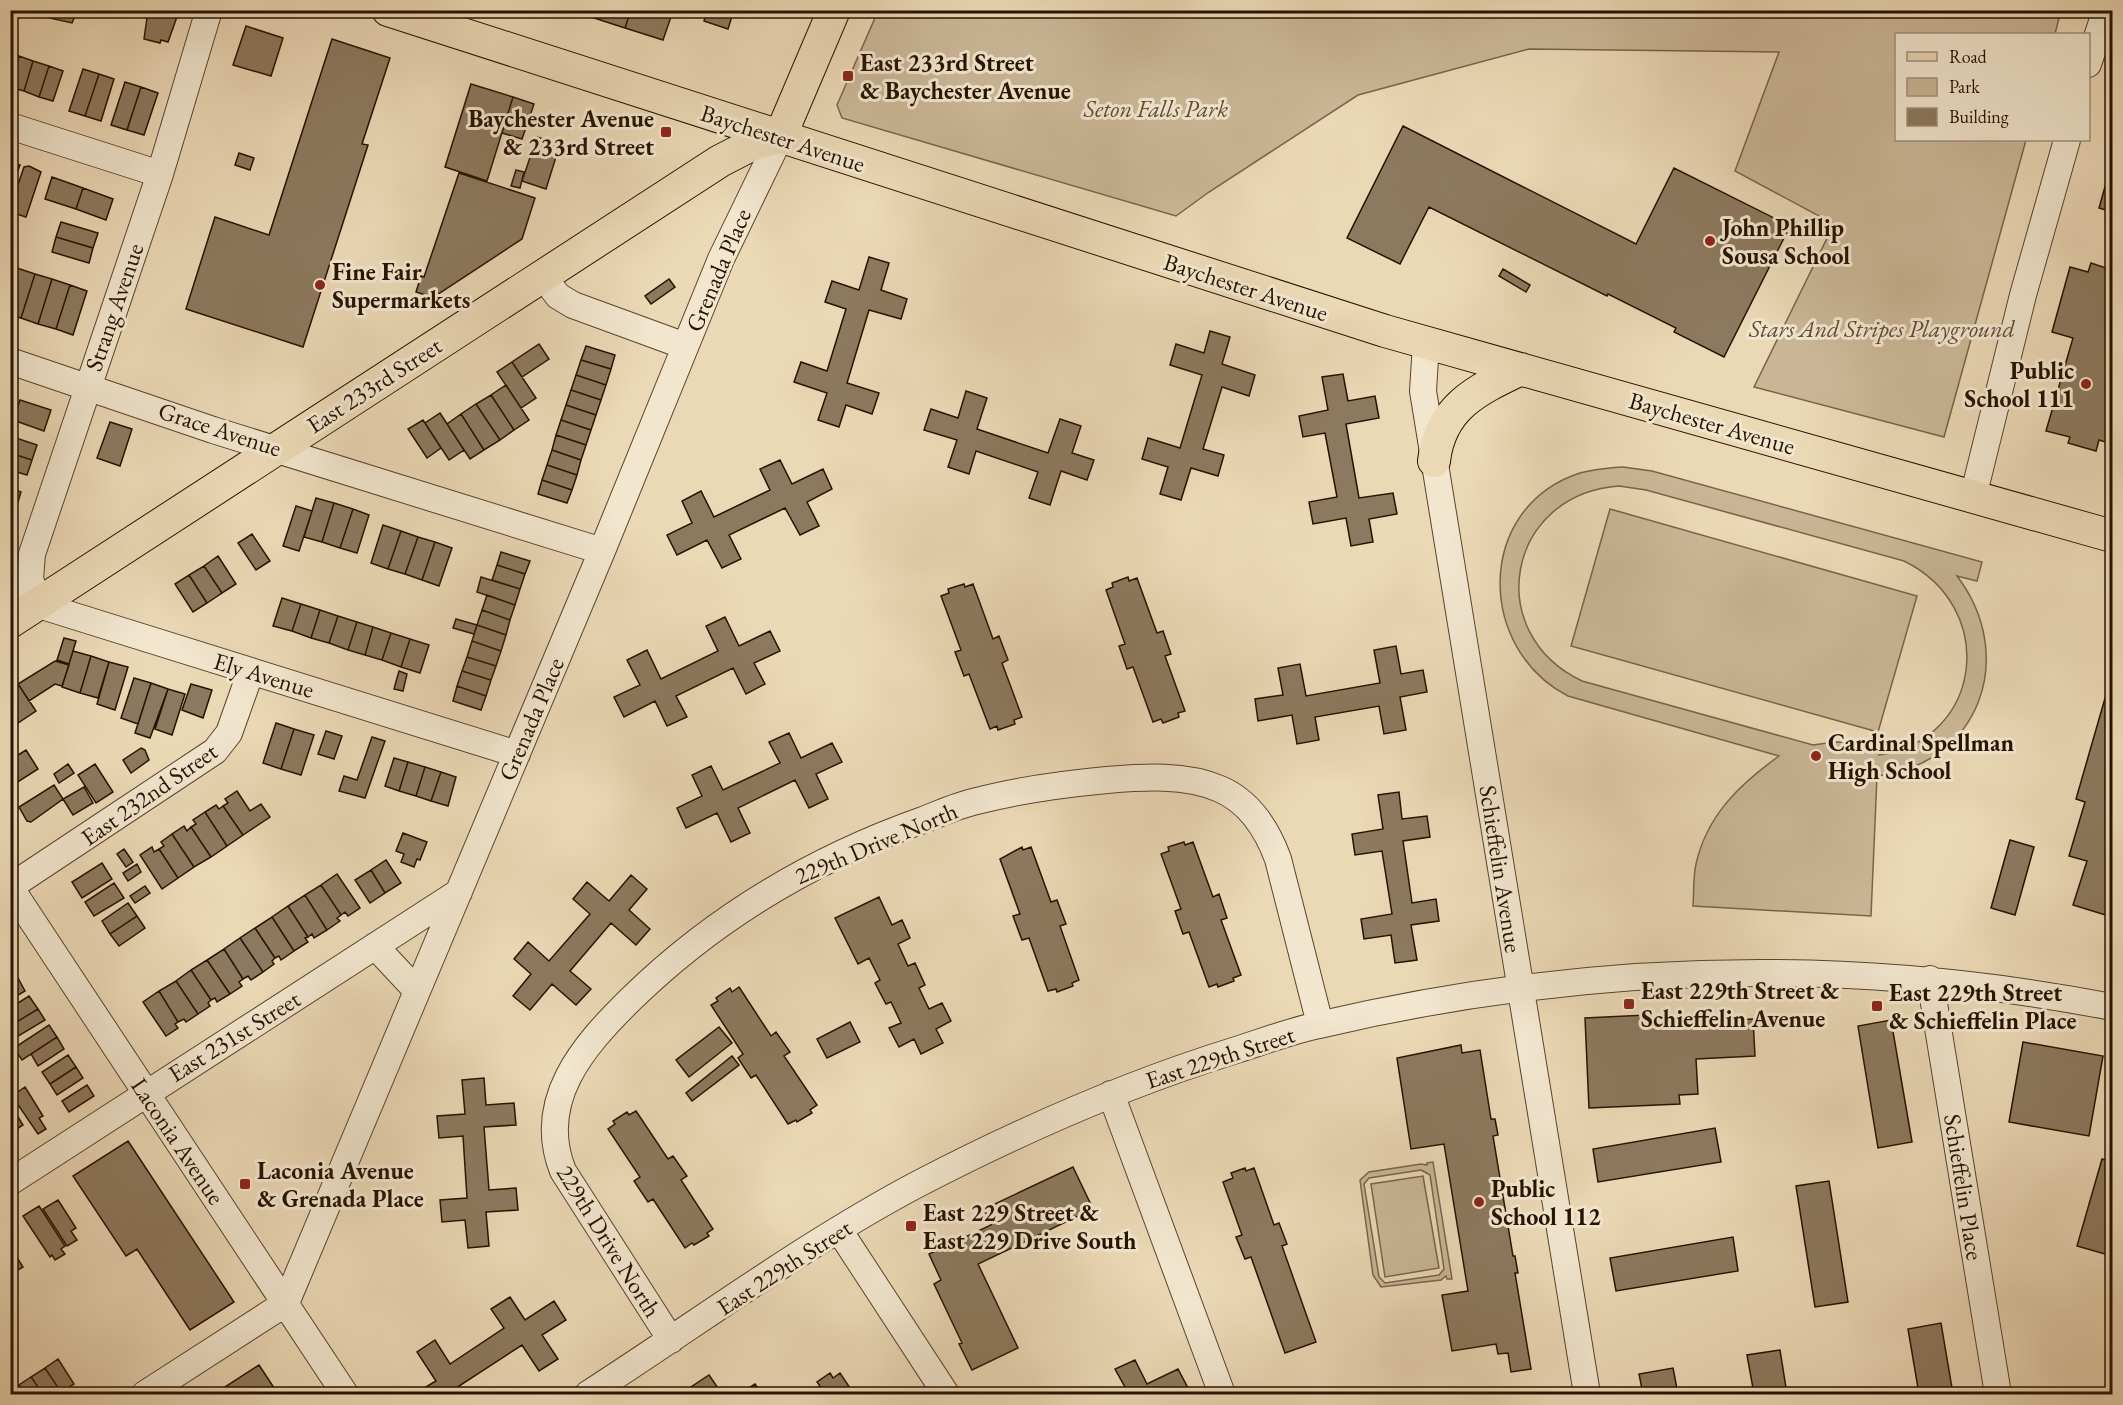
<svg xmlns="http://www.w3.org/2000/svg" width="2123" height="1405" viewBox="0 0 2123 1405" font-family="'EB Garamond',serif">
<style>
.green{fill:#cab696;stroke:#78644c;stroke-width:1.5;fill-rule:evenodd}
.building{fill:#8d795f;stroke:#271201;stroke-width:1.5}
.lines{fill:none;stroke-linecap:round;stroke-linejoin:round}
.minor-casing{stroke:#58442e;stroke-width:28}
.major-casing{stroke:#271201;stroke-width:34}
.minor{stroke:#f2e6cf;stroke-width:26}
.major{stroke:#ebd8b5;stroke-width:32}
.poi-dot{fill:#8f2418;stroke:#f2e6cf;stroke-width:2}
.labels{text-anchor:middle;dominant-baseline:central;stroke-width:6;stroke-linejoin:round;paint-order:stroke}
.poi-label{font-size:24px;font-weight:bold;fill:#271201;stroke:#f2e6cf;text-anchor:start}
.park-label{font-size:24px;font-style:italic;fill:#604b35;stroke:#f2e6cf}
.street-label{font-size:24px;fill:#271201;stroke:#f2e6cf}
</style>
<rect width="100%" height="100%" fill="#ebd8b5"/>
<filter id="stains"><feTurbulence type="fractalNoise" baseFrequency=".00333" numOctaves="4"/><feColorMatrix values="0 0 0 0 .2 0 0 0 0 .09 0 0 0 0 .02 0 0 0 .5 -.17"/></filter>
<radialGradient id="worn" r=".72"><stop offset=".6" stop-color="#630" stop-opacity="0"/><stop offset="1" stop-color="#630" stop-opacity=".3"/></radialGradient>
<path class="green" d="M2049 11 2060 14 2055 34H1896V140H2026L1944 437 1754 387 1834 224 1735 171 1779 52 1529 49 1358 95 1209 192 1176 216 842 118 837 105 878 11Z
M1623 467 1652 471 1982 562 1977 581 1957 576C2018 656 1980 764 1877 776L1871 916 1693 906C1694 893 1693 877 1696 864 1707 815 1740 784 1779 756L1568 696C1477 649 1475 510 1577 474 1592 469 1608 468 1623 467ZM1619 486 1646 490 1904 561C1998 607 1984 739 1879 755V743L1834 742 1813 745 1582 681C1481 633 1507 494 1619 486Z
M1610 509 1917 596 1878 732 1571 646Z
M1433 1162 1452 1279H1447L1446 1276 1441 1280 1381 1287 1373 1275 1360 1180 1369 1172 1421 1164 1427 1165V1163ZM1421 1170 1430 1175 1444 1269 1439 1275 1385 1283 1379 1277 1364 1184 1369 1178Z
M1423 1176 1439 1268 1385 1277 1371 1184Z"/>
<path class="building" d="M47 10H60L75 16 72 23 45 17Z
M129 10H177L179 11 168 42 161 40 160 43 144 39 147 18 129 13Z
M590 10H631L625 28 588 16Z
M631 10H662L672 14 663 40 625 28Z
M707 10H734L728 29 704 21Z
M246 26 283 38 271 76 233 65Z
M332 39 390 58 362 144 368 145 303 347 186 309 215 217 269 235Z
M10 53 19 56 10 81Z
M19 56 33 61 24 91 10 87Z
M33 61 49 66 39 97 24 91Z
M49 66 63 71 53 101 39 97Z
M83 69 99 74 85 116 69 111Z
M99 74 114 79 101 121 85 116Z
M125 82 141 87 127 130 111 125Z
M471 84 513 97 487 181 445 167Z
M141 87 158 93 144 135 127 130Z
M513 97 534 104 522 139 502 133Z
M1403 126 1636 244 1674 168 1790 226 1724 357 1674 332 1676 328 1608 294 1607 296 1429 207 1400 264 1347 238Z
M537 137 560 144 546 189 522 181Z
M239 153 254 158 250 170 235 165Z
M10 162 20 165 10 192Z
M2112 162V212L2099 208Z
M29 166 41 172 26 217 10 212V208L24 167Z
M516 170 524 172 520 188 511 186Z
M459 173 535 198 522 239 437 295 433 293 432 297 416 292 421 276 424 277Z
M52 177 83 188 76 209 45 199Z
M83 188 113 199 106 220 76 209Z
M61 222 98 233 93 248 56 237Z
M56 237 93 248 89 263 52 252Z
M869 257 889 263 881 290 907 299 901 319 869 310 847 383 879 393 872 414 846 405 839 427 818 420 827 393 794 382 801 362 827 371 846 309 825 302 832 281 859 290Z
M2091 263 2112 270V444L2099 440 2096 451 2068 443 2070 437 2046 431 2073 338 2052 332 2070 267 2088 272Z
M17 268 35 274 21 318 10 315V290Z
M1503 269 1530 285 1526 292 1499 276Z
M35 274 52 279 38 324 21 318Z
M52 279 70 285 56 329 38 324Z
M669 279 675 287 651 304 645 296Z
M70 285 87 291 73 335 56 329Z
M1210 331 1230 337 1222 364 1255 375 1249 396 1222 387 1203 449 1224 455 1218 476 1191 468 1181 500 1160 494 1168 467 1142 459 1148 438 1180 448 1202 375 1170 365 1176 344 1204 353Z
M539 344 549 359 522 377 512 362Z
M586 346 615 355 611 369 581 360Z
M581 360 611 369 606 385 576 375Z
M512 362 536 398 521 408 497 372Z
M1343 374 1348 401 1375 396 1379 418 1346 424 1359 498 1393 493 1397 514 1369 519 1373 542 1351 546 1346 518 1313 524 1309 502 1337 497 1325 433 1303 437 1299 416 1328 410 1322 377Z
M576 375 606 385 601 400 571 390Z
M506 385 529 420 514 430 491 395Z
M571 390 601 400 596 415 566 405Z
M966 391 987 398 977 429 1048 453 1060 419 1081 426 1072 453 1094 460 1087 480 1061 471 1050 505 1029 498 1038 472 976 451 969 474 948 467 957 440 924 430 931 409 958 418Z
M491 395 514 430 500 440 476 404Z
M20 400 51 410 44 431 13 420Z
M476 404 500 440 484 450 461 414Z
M566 405 596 415 591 430 561 420Z
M440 413 464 450 449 460 425 423Z
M461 414 484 450 470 459 447 424Z
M423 420 441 448 427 458 408 429Z
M561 420 591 430 586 445 556 435Z
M110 422 132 429 120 466 97 458Z
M556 435 586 445 581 460 552 450Z
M10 436 37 445 32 460 10 453Z
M552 450 581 460 577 475 547 465Z
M10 453 32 460 27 475 10 470Z
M780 460 792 484 823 469 832 489 807 502 819 526 800 535 785 508 729 535 741 559 722 568 707 540 677 555 667 535 692 523 682 501 701 491 714 517 770 490 760 469Z
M547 465 577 475 572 490 542 480Z
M542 480 572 490 567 503 538 494Z
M10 488 21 492 13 519 10 518Z
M316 498 334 503 322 542 304 537Z
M334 503 353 509 340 548 322 542Z
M296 506 312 511 299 551 283 546Z
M353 509 369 515 357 553 340 548Z
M383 525 401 531 388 569 371 563Z
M401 531 418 537 405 574 388 569Z
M252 534 270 561 256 570 238 543Z
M418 537 435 542 422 580 405 574Z
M435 542 452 548 439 586 422 580Z
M501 552 530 561 525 574 497 565Z
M218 556 236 584 222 593 204 566Z
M497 565 525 574 520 589 492 580Z
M204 566 222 593 207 603 189 575Z
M189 575 207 603 193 612 175 584Z
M481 577 520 589 515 605 477 592Z
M1128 577 1129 581 1137 578 1157 633 1163 631 1171 654 1165 656 1185 711 1178 713 1179 717 1163 723 1161 719 1153 722 1133 667 1127 669 1119 646 1125 644 1106 590 1113 587 1112 583Z
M964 584 965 587 973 584 993 639 999 636 1008 660 1002 663 1022 717 1014 720 1015 724 998 730 997 726 990 729 969 674 964 676 955 652 961 650 941 596 949 593 948 589Z
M487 595 515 605 510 620 482 610Z
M282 598 301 604 292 631 273 626Z
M301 604 320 610 311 638 292 631Z
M320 610 338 616 329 643 311 638Z
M482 610 510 620 506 635 477 625Z
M338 616 357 622 348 650 329 643Z
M725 617 739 646 770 631 780 651 754 663 765 684 746 694 733 668 676 696 687 717 667 726 655 701 624 717 614 697 640 685 627 660 647 650 661 679 718 651 706 626Z
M456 619 477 625 474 634 453 628Z
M357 622 373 627 365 655 348 650Z
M477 625 506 635 501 651 472 641Z
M373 627 391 633 382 660 365 655Z
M391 633 410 639 401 667 382 660Z
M64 638 76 641 69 664 57 660Z
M410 639 429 645 420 673 401 667Z
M472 641 501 651 496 666 467 657Z
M1396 646 1401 674 1423 670 1427 692 1400 697 1406 730 1384 734 1379 706 1315 717 1319 740 1297 744 1292 715 1258 721 1255 699 1283 695 1278 668 1300 664 1306 696 1380 683 1374 650Z
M73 651 91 656 80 693 62 687Z
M91 656 109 662 98 698 80 693Z
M467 657 496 666 491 680 462 671Z
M55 661 69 665 62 686 55 684 29 701 18 684Z
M109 662 128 667 115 710 97 704Z
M399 671 407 674 403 691 394 689Z
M462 671 491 680 486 696 457 686Z
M2112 674V917L2073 905 2087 861 2069 856 2085 802 2076 799Z
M134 678 151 683 138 724 121 718Z
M151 683 168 689 150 738 135 733Z
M18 684 36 711 18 723 10 712V689Z
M191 684 212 690 203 718 182 710Z
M457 686 486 696 481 710 453 701Z
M168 689 185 694 172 735 155 729Z
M276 723 294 729 281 769 263 763Z
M294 729 314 735 301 775 281 769Z
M326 731 342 736 334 759 318 754Z
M789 733 801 758 832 743 842 762 816 774 828 799 809 808 795 780 738 808 750 833 731 842 717 813 686 828 677 808 702 796 692 775 711 766 723 790 780 763 769 742Z
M372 737 385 741 365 798 339 791 344 776 357 780Z
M141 748 145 750 149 760 131 773 123 760Z
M26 750 38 769 10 787V760Z
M394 758 408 762 399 791 385 786Z
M408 762 425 767 416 796 399 791Z
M68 764 74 773 59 783 54 774Z
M95 764 113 792 96 803 78 775Z
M425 767 441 772 431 801 416 796Z
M441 772 456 777 448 806 431 801Z
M54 785 63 799 31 822 27 821 19 807Z
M84 787 93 803 73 815 63 799Z
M237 791 250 811 261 804 270 817 243 835 223 806 228 803 225 799Z
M1399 792 1402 819 1427 816 1430 837 1403 841 1412 903 1436 899 1439 921 1411 925 1417 960 1395 963 1391 935 1364 939 1361 919 1392 914 1382 851 1355 855 1352 834 1383 829 1378 795Z
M216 805 219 809 223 806 243 835 227 846 205 812Z
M205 812 227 846 211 857 191 827 196 824 193 820Z
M184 826 187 831 191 827 211 857 194 867 172 834Z
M403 833 427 842 420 860 417 859 414 867 401 862 404 854 396 851Z
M172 834 194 867 178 878 159 849 164 846 161 842Z
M2010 840 2034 847 2015 915 1991 908Z
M1184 842 1185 845 1193 842 1213 897 1219 894 1227 918 1221 920 1241 975 1233 978 1234 981 1218 987 1217 984 1209 987 1189 932 1183 934 1175 911 1181 909 1161 854 1169 851 1168 847Z
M152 847 154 852 159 849 178 878 162 889 140 855Z
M1022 847 1023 850 1031 847 1051 902 1057 900 1066 924 1060 926 1079 980 1072 983 1073 986 1057 992 1056 989 1048 991 1029 938 1022 940 1013 916 1020 914 1000 859Z
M124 849 133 862 126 867 117 854Z
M386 860 401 883 385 893 371 870Z
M102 863 112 879 82 898 72 882Z
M137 864 141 872 128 881 123 873Z
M371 870 385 893 370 903 355 880Z
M337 874 360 908 348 916 345 912 341 915 321 885Z
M631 875 647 889 629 910 650 929 636 945 611 923 570 971 591 989 576 1005 552 984 530 1010 513 996 531 974 514 959 528 942 549 961 590 914 573 899 587 882 609 901Z
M114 883 124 898 94 916 85 902Z
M321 885 341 915 337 918 340 921 327 930 305 895Z
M145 886 150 893 135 903 130 896Z
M305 895 327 930 314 938 312 934 308 937 288 906Z
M879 897 892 925 902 920 910 938 898 944 908 966 915 963 925 985 919 988 929 1009 942 1003 951 1021 936 1029 943 1043 921 1054 914 1039 899 1047 889 1028 901 1023 891 1002 886 1004 875 983 880 980 869 958 858 964 835 918Z
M128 903 137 916 110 934 102 921Z
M288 906 308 937 305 938 308 942 294 951 272 917Z
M137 916 145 928 119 946 110 934Z
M272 917 294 951 281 960 279 956 275 958 255 928Z
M255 928 275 958 272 961 274 964 263 972 240 938Z
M240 938 263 972 251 980 248 976 243 979 224 949Z
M224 949 243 979 239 982 242 986 230 994 207 960Z
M207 960 230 994 217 1002 215 998 211 1000 191 970Z
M191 970 211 1000 208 1003 210 1006 198 1014 176 981Z
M18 978 25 991 10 1000V983Z
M176 981 198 1014 186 1022 184 1019 178 1022 159 991Z
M739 987 771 1036 776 1032 790 1052 784 1056 817 1105 810 1110 812 1113 797 1122 796 1120 788 1124 756 1075 751 1078 738 1058 743 1054 711 1005 718 1001 716 998 730 988 732 992Z
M159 991 178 1022 175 1024 178 1028 166 1036 143 1002Z
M29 996 38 1009 10 1026V1008Z
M38 1009 45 1020 10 1041V1026Z
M1647 1015V1019L1687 1017V1022L1753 1019 1755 1056 1696 1059 1698 1094 1679 1095 1680 1104 1589 1108 1585 1018Z
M1891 1020 1912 1142 1878 1148 1858 1026Z
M850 1022 860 1042 827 1058 817 1039Z
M49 1025 57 1037 22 1060 14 1048Z
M719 1027 732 1043 689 1077 676 1060Z
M57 1037 64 1049 38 1066 31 1054Z
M2023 1042 2103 1056 2089 1136 2009 1122Z
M1461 1045 1462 1053 1480 1050 1491 1119H1495L1498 1135 1493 1136 1513 1256H1515L1518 1273H1515L1531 1369 1511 1372 1508 1353 1498 1354 1496 1344 1452 1351 1442 1295 1468 1291 1444 1144 1411 1149 1397 1058Z
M68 1055 76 1067 50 1084 42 1072Z
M732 1056 739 1065 692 1101 686 1093Z
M76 1067 83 1078 57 1095 50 1084Z
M484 1078 486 1105 514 1103 516 1125 484 1127 489 1190 516 1188 518 1210 486 1212 489 1246 468 1248 465 1220 442 1222 440 1200 467 1198 463 1136 439 1138 437 1116 465 1114 462 1080Z
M87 1085 94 1096 69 1112 62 1101Z
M25 1087 43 1116 39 1118 46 1129 38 1134 12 1096Z
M10 1104 23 1125 12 1132 10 1129Z
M636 1111 668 1159 673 1156 687 1176 681 1180 713 1229 707 1233 709 1236 694 1245 692 1243 685 1248 653 1199 648 1202 634 1181 640 1177 608 1129 615 1124 613 1121 627 1112 629 1115Z
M1715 1128 1721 1162 1598 1182 1593 1149Z
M128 1141 234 1302 190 1330 137 1249 126 1256 73 1176Z
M2102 1159 2112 1162V1256L2077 1246Z
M1073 1167 1093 1209 978 1264 1018 1348 972 1370 959 1344 962 1343 934 1284 941 1280 929 1254 991 1225 984 1209Z
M1245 1168 1246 1171 1254 1168 1274 1225 1279 1223 1287 1244 1282 1246 1316 1342 1285 1353 1251 1257 1245 1259 1236 1237 1242 1235 1223 1182 1233 1178 1231 1173Z
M1829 1181 1848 1302 1815 1307 1796 1186Z
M58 1200 76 1228 71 1231 77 1240 67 1246 43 1209Z
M39 1206 65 1246 61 1249 65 1254 55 1260 52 1255 50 1257 23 1216Z
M1733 1237 1738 1271 1616 1291 1610 1258Z
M10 1247 23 1267 10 1275Z
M510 1297 525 1320 554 1301 566 1320 542 1335 558 1359 539 1371 522 1345 459 1386 464 1394H414L436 1381 417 1352 435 1340 450 1364 504 1328 491 1309Z
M1941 1323 1953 1394H1919L1908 1329Z
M1780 1350 1787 1394H1754L1747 1355Z
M58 1359 74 1384 61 1392 45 1368Z
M1135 1360 1147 1384 1178 1369 1188 1388 1175 1394H1115L1126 1389 1115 1369Z
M259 1365 278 1394H214Z
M45 1368 61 1392 58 1394H43L31 1377Z
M1673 1368 1678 1394H1643L1639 1374Z
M830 1373 833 1378 840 1373 854 1394H814L812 1391 820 1386 817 1382Z
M709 1375 722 1394H696L691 1387Z
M31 1377 43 1394H25L19 1385Z
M755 1384 762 1394H739Z
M19 1385 25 1394H10V1390Z"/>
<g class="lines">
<defs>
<path id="minor" d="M2088 64 2106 10
M10 126 160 174
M542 275 558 296 573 305 685 346
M1426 343 1423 391 1587 1394
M10 361 213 430 602 551
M1973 497 2023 295 2067 140
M10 596 517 754
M39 604 30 579 32 554 160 174 209 10
M10 887 345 1394
M10 887 215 751 229 733 251 671
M375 946 417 991
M1930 979 1998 1394
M1111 1094 1222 1394
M10 1182 459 892
M839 1230 946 1394
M286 1303 602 551 721 259 780 137
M671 1340 563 1171C535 1101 583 1046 631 999 715 917 813 859 923 820 941 813 958 805 977 801 1019 790 1064 784 1107 780 1143 777 1186 774 1220 789 1250 802 1267 829 1278 859L1320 1024
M145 1394 286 1303
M588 1394C697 1324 803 1245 918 1184 1020 1131 1124 1085 1233 1051 1262 1042 1290 1031 1319 1025 1582 963 1848 956 2112 1007"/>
<path id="major" d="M388 10 1385 331 2112 536
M780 137 834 10
M1434 461C1440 407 1477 390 1521 369
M10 622 720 161 755 143 780 137"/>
</defs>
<use href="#minor" class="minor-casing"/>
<use href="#major" class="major-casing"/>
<use href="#minor" class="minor"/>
<use href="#major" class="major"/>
</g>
<g class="poi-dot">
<rect x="842" y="70" width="12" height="12" rx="3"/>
<rect x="660" y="126" width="12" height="12" rx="3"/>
<circle cx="1710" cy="241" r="6"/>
<circle cx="320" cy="285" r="6"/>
<circle cx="2086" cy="384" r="6"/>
<circle cx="1816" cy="756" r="6"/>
<rect x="1623" y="998" width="12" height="12" rx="3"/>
<rect x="1871" y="1000" width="12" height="12" rx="3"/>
<rect x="239" y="1178" width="12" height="12" rx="3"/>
<circle cx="1479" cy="1202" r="6"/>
<rect x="905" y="1220" width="12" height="12" rx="3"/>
</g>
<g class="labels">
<g class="poi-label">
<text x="860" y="62">East 233rd Street<tspan x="860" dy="28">&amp; Baychester Avenue</tspan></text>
<text x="654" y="118" text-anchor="end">Baychester Avenue<tspan x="654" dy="28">&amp; 233rd Street</tspan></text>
<text x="1722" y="227">John Phillip<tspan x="1722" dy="28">Sousa School</tspan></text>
<text x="332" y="271">Fine Fair<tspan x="332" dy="28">Supermarkets</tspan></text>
<text x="2074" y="370" text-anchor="end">Public<tspan x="2074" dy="28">School 111</tspan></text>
<text x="1828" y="742">Cardinal Spellman<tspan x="1828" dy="28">High School</tspan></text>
<text x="1641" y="990">East 229th Street &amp;<tspan x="1641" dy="28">Schieffelin Avenue</tspan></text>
<text x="1889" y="992">East 229th Street<tspan x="1889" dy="28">&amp; Schieffelin Place</tspan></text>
<text x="257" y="1170">Laconia Avenue<tspan x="257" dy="28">&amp; Grenada Place</tspan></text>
<text x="1491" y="1188">Public<tspan x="1491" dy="28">School 112</tspan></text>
<text x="923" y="1212">East 229 Street &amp;<tspan x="923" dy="28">East 229 Drive South</tspan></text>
</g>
<g class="park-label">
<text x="1156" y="108">Seton Falls Park</text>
<text x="1882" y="328">Stars And Stripes Playground</text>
</g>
<g class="street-label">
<text transform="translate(783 138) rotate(18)">Baychester Avenue</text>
<text transform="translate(718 270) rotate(-67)">Grenada Place</text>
<text transform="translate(1246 287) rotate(18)">Baychester Avenue</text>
<text transform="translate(114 307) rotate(-71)">Strang Avenue</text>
<text transform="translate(374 385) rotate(-33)">East 233rd Street</text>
<text transform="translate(1712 423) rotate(16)">Baychester Avenue</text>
<text transform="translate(220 429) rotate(18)">Grace Avenue</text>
<text transform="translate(264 675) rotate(17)">Ely Avenue</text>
<text transform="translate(531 719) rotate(-67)">Grenada Place</text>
<text transform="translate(149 794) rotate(-35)">East 232nd Street</text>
<text transform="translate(876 843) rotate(-23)">229th Drive North</text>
<text transform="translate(1501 869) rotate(81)">Schieffelin Avenue</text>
<text transform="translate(234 1036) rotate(-32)">East 231st Street</text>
<text transform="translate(1220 1057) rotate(-18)">East 229th Street</text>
<text transform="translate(178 1141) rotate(56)">Laconia Avenue</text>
<text transform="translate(1964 1187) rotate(81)">Schieffelin Place</text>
<text transform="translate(609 1241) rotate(58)">229th Drive North</text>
<text transform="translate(784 1267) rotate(-33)">East 229th Street</text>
</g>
</g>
<rect width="2123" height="1405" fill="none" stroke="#ebd8b5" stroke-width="36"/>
<rect x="12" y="12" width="2099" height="1381" fill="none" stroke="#271201" stroke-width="3"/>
<rect x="18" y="18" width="2087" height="1369" fill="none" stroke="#271201" stroke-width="1.5"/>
<rect x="1895" y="33" width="195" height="108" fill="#f2e6cf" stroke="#a1917d" stroke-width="1.5"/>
<rect x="1907" y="52" width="30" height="9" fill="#ebd8b5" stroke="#a1917d" stroke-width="1.5"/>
<text x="1949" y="63" font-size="18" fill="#271201">Road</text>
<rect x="1907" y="78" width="30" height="18" fill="#cab696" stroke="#a1917d" stroke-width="1.5"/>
<text x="1949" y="93" font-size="18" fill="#271201">Park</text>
<rect x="1907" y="108" width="30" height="18" fill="#8d795f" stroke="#a1917d" stroke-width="1.5"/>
<text x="1949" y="123" font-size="18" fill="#271201">Building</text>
<rect width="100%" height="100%" filter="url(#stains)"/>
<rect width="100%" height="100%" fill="url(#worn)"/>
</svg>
